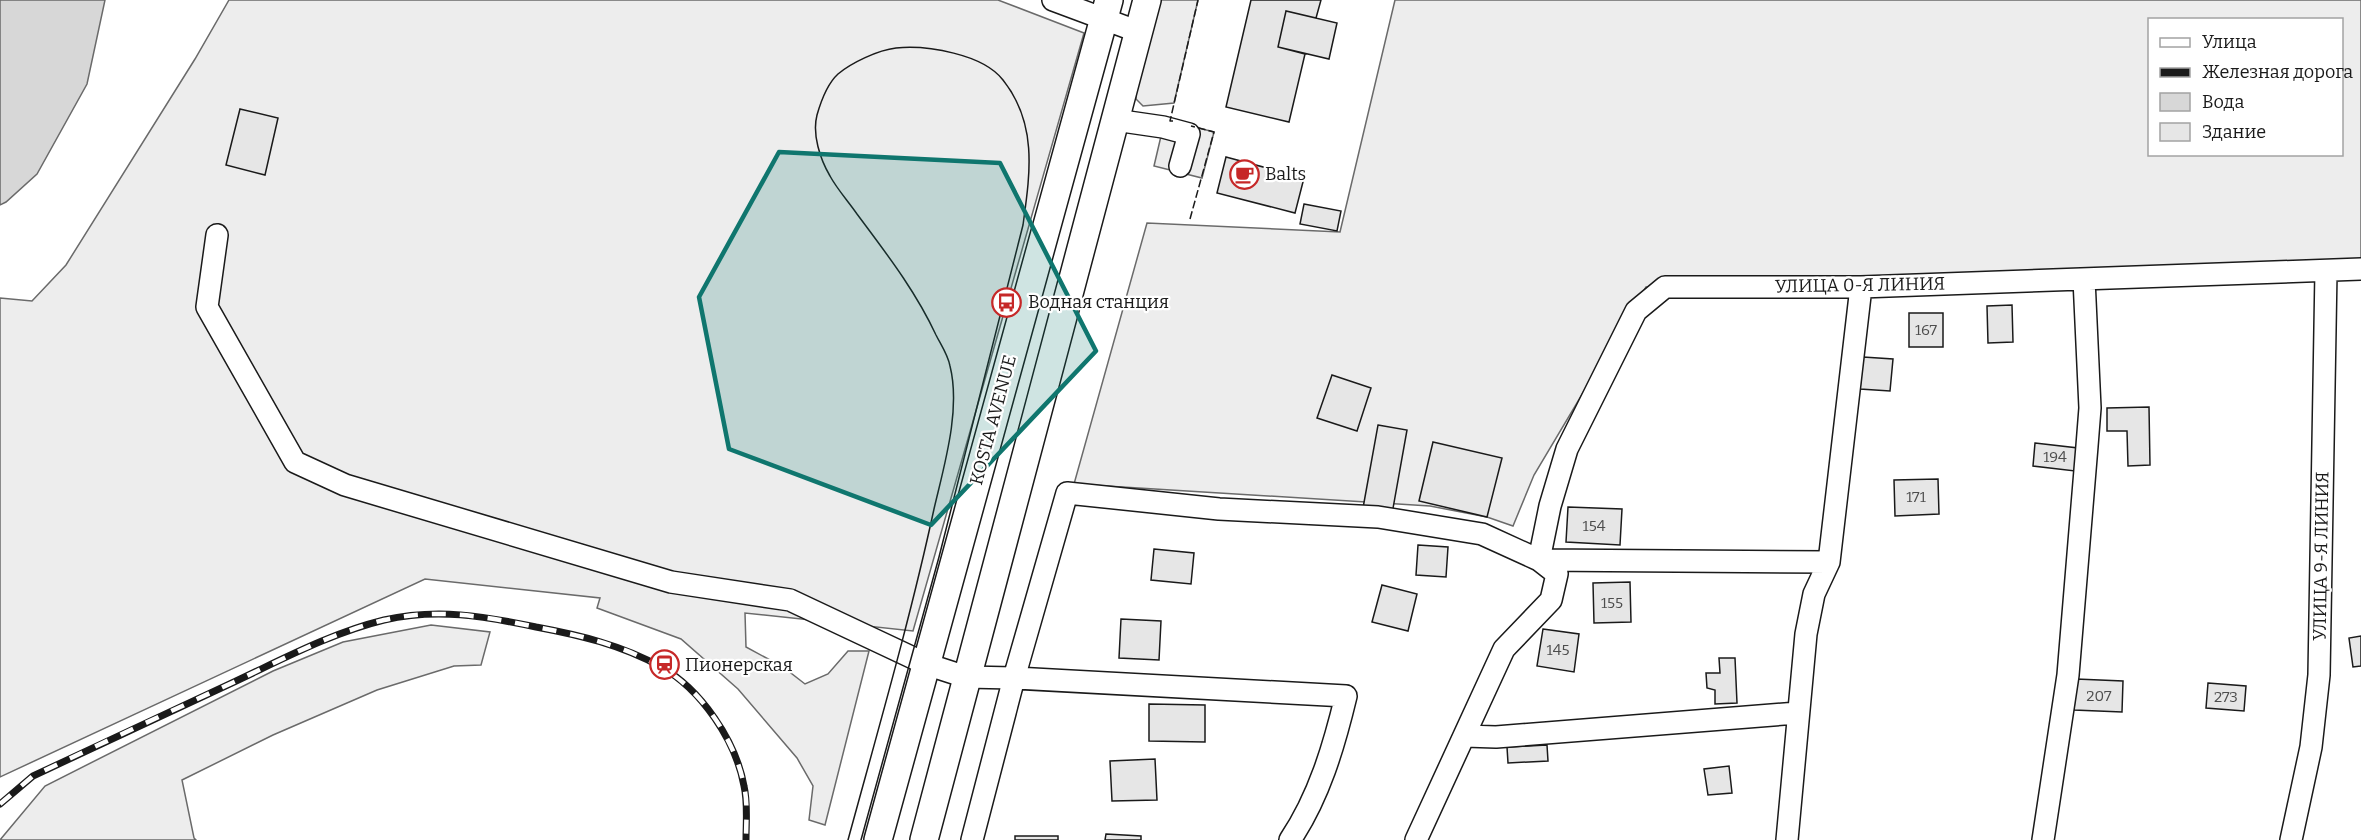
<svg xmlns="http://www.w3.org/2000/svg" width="2361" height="840" viewBox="0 0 2361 840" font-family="Bitter,serif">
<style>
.built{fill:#ededed;stroke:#6a6a6a;stroke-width:1.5;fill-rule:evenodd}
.water{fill:#d7d7d7;stroke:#6a6a6a;stroke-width:1.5}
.building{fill:#e6e6e6;stroke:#1a1a1a;stroke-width:1.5}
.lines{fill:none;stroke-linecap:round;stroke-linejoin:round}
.minor-casing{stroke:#1a1a1a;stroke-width:24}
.major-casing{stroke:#1a1a1a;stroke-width:30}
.minor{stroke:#fff;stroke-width:21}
.major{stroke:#fff;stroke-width:27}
.tram{stroke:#1a1a1a;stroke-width:1.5}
.rail-casing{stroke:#1a1a1a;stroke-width:7}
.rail{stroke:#fff;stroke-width:4.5;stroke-dasharray:14;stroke-linecap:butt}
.fence{stroke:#1a1a1a;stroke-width:1.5;stroke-dasharray:8 3;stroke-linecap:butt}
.marked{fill:#0f766e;fill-opacity:0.2;stroke:#0f766e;stroke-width:4.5;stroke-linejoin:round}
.labels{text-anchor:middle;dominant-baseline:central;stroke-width:4.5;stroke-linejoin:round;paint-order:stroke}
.number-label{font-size:15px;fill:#4d4d4d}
.poi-label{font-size:18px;fill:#1a1a1a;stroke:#fff;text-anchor:start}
.street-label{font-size:18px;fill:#1a1a1a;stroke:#fff}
</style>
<rect width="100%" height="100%" fill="#fff"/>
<path class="built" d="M229 0H998L1084 33 913 631 745 613 746 647 783 667 805 684 828 674 848 651H869L825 825 809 820 813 786 797 758 738 689 681 639 597 608 600 598 425 579 0 777V298L32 301 66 265 195 59Z
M1161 0H1198L1174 103 1143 106 1136 99V90Z
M1395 0H2361V261L1646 287 1534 475 1513 526 1487 517 1430 506 1074 484 1147 223 1340 232ZM2150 20H2342V154H2150Z
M1165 119 1214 132 1202 178 1154 166Z
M431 625 490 632 481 665 454 666 377 690 273 735 182 780 194 838 196 840H0L45 786 273 671 343 642Z"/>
<path class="water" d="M0 0H105L87 84 37 174 6 202 0 205Z"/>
<path class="building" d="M1251 0H1321L1316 18 1286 11 1278 47 1305 54 1289 122 1226 107Z
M1286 11 1337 23 1329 59 1278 47Z
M240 109 278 118 265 175 226 165Z
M1226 157 1304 178 1295 213 1217 193Z
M1304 204 1341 211 1337 231 1300 224Z
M2012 305 2013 342 1988 343 1987 306Z
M1909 313H1943V347H1909Z
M1863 357 1893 359 1890 391 1860 389Z
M1332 375 1371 388 1357 431 1317 418Z
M2149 407 2150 465 2128 466 2127 431H2107V408Z
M1378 425 1407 430 1392 514 1363 508Z
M1433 442 1502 458 1487 517 1419 501Z
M2035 443 2078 448 2075 471 2033 466Z
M1938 479 1939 514 1895 516 1894 480Z
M1568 507 1622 509 1620 545 1566 542Z
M1418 545 1448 547 1446 577 1416 575Z
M1154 549 1194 553 1191 584 1151 580Z
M1630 582 1631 622 1594 623 1593 583Z
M1382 585 1417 594 1408 631 1372 622Z
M1121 619 1161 621 1159 660 1119 658Z
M1543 629 1579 634 1574 672 1537 666Z
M2361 636V666L2353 667 2349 638Z
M1719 658H1735L1737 703 1715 704V690L1707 688 1706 673H1720Z
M2076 679 2123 681 2122 712 2074 710Z
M2208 683 2246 686 2244 711 2206 708Z
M1149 704 1205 705V742L1149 741Z
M1547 745 1548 761 1508 763 1507 747Z
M1155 759 1157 800 1112 801 1110 761Z
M1729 766 1732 793 1708 795 1704 769Z
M1106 834 1141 836V840H1105Z
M1015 836H1058V840H1015Z"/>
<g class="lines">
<defs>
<path id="minor" d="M1053 0 1139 32
M1115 120 1163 127 1189 134 1180 166
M217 235 207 307 295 462 345 485 671 582 790 600 926 664 966 677 1014 678 1346 696C1334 746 1319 797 1290 840
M1539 560 1550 506 1567 449 1636 311 1665 287H1861L2361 269
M1539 560 1829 562
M1465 736 1496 737 1797 713
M972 840 1014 678 1067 493 1219 509 1378 517 1482 534 1539 560 1557 574 1551 600 1504 649 1416 840
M1787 840 1806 634 1814 594 1829 562 1861 287
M2043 840 2068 675 2087 446 2090 408 2084 279
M2291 840 2311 747 2319 675 2326 271"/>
<path id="major" d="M878 840 1109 0
M924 840 1147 0"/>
</defs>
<use href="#minor" class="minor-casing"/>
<use href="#major" class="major-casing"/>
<use href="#minor" class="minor"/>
<use href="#major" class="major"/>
<path class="tram" d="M848 840C878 730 910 620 934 509 944 466 961 410 950 366 948 355 941 345 936 335 915 290 886 253 857 214 848 201 837 189 830 176 820 159 812 134 817 115 821 101 827 84 838 74 851 63 878 50 896 48 927 45 983 54 1003 80 1038 124 1030 174 1023 225L939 557 861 840"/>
<defs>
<path id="rail" d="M0 804 33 776C100 744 167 713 234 682 283 659 331 633 384 620 437 608 484 616 536 627 579 635 622 645 661 667 701 689 736 741 744 786 748 803 746 822 746 840"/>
</defs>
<use href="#rail" class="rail-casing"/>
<use href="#rail" class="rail"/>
<path class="fence" d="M1173 121H1170L1198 0
M1190 219 1214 132 1191 126"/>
</g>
<path class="marked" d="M779 152 1000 163 1096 351 931 525 729 449 699 297Z"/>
<defs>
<symbol id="cafe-ring" viewBox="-11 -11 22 22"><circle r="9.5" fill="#fff" stroke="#c62828" stroke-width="1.5"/><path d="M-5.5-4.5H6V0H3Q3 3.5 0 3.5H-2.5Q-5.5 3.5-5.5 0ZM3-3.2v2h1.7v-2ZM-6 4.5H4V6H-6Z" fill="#c62828"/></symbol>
<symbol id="bus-ring" viewBox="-11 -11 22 22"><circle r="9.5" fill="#fff" stroke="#c62828" stroke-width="1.5"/><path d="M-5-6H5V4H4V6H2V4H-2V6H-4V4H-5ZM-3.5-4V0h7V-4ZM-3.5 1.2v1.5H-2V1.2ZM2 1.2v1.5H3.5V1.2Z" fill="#c62828"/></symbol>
<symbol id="station-ring" viewBox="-11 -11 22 22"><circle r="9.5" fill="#fff" stroke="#c62828" stroke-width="1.5"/><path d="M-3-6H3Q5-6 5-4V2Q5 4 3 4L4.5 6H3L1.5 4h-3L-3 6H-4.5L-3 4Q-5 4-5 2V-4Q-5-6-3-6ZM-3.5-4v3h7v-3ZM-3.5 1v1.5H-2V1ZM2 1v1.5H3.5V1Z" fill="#c62828"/></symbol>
</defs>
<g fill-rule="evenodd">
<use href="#cafe-ring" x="1228" y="158" width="33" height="33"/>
<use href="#bus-ring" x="990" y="286" width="33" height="33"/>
<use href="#station-ring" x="648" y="648" width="33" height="33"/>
</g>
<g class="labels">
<g class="number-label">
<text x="1926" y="330">167</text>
<text x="2055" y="457">194</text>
<text x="1916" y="497">171</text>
<text x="1594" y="526">154</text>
<text x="1612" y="603">155</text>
<text x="1558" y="650">145</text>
<text x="2099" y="696">207</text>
<text x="2226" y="697">273</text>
</g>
<g class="poi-label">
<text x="1265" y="174">Balts</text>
<text x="1028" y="302">Водная станция</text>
<text x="685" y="665">Пионерская</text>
</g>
<g class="street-label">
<text transform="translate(1860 285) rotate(-1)">УЛИЦА 0-Я ЛИНИЯ</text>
<text transform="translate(993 420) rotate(-75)">KOSTA AVENUE</text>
<text transform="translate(2321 556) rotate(-89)">УЛИЦА 9-Я ЛИНИЯ</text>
</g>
</g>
<rect x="2148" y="18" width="195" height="138" fill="#ffffff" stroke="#a3a3a3" stroke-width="1.5"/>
<rect x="2160" y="38" width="30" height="9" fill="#ffffff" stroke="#a3a3a3" stroke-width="1.5"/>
<text x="2202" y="48" font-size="18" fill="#1a1a1a">Улица</text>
<rect x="2160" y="68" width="30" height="9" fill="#1a1a1a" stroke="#a3a3a3" stroke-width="1.5"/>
<text x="2202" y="78" font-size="18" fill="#1a1a1a">Железная дорога</text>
<rect x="2160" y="93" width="30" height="18" fill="#d7d7d7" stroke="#a3a3a3" stroke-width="1.5"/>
<text x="2202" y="108" font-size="18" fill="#1a1a1a">Вода</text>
<rect x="2160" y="123" width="30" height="18" fill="#e6e6e6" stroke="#a3a3a3" stroke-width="1.5"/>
<text x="2202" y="138" font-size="18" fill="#1a1a1a">Здание</text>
</svg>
